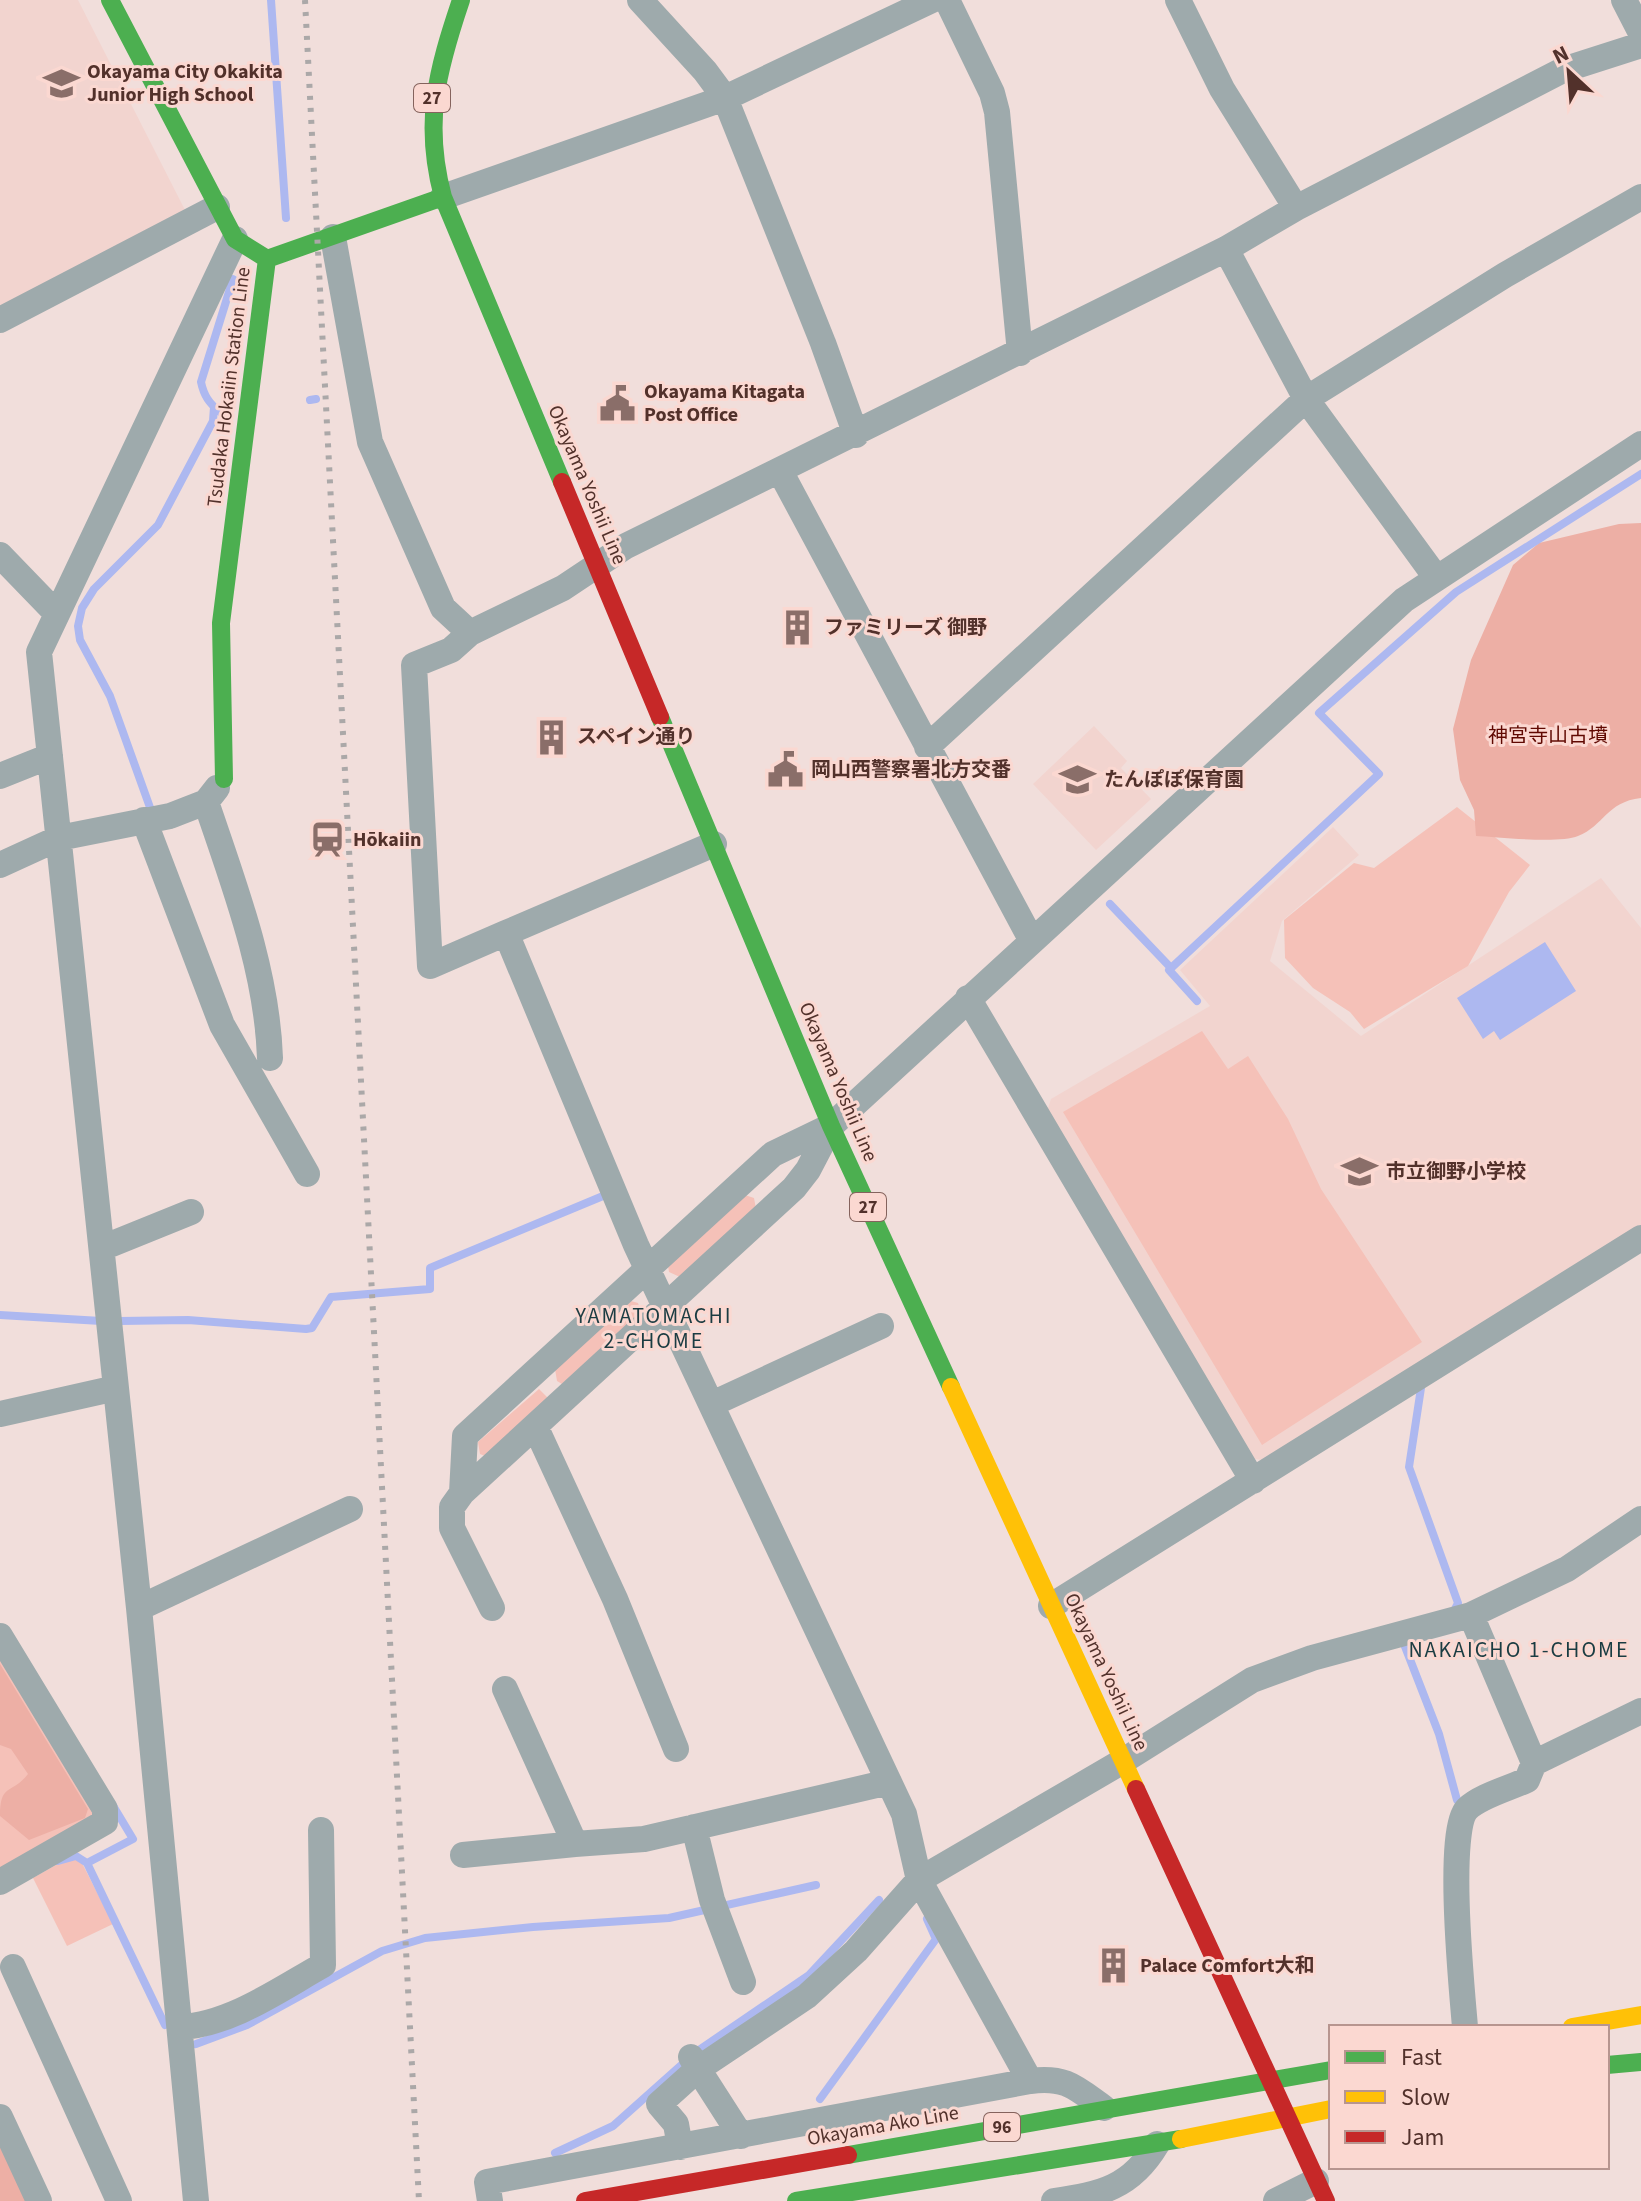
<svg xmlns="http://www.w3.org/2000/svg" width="1641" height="2201" viewBox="0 0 1641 2201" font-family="'Source Sans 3','Noto Sans JP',sans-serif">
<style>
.built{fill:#f2d4cf}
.green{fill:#f5c1b8}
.forest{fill:#edafa5}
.water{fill:#adb8f0}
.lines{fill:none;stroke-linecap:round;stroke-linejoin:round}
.stream{stroke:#adb8f0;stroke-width:8}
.street{stroke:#9eaaac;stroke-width:26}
.fast{stroke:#4caf50;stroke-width:18}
.slow{stroke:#ffc107;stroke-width:18}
.jam{stroke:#c62828;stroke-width:18}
.rail{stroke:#aba8a8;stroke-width:6;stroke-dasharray:4 8;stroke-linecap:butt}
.labels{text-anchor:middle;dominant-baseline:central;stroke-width:6;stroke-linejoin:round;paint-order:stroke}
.shield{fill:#fbd8d1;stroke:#85635d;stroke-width:2}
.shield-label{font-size:18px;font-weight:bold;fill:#52312b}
.poi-label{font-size:20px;font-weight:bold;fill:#52312b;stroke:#fbd8d1;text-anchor:start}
.street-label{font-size:20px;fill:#52312b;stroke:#fbd8d1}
.park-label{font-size:20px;fill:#600902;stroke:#fbd8d1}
.neighbourhood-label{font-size:22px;letter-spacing:2px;fill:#1b3c42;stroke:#fbd8d1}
</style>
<rect width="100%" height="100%" fill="#f1dedb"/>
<path class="built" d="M0 0H78L186 212 0 310Z
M1094 726 1127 761 1121 768 1151 799 1096 850 1033 784Z
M1333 827 1359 855 1282 921 1270 961 1361 1036 1601 878 1641 928V1229L1268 1461 1250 1458 1046 1115 1051 1099 1210 1006 1180 970Z"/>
<path class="green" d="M1457 807 1530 865 1509 892 1468 966 1364 1029 1350 1012 1313 988 1285 958 1284 920 1354 863 1374 868Z
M1202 1031 1228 1069 1248 1056 1288 1119 1321 1189 1422 1342 1262 1445 1063 1112Z
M745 1195 754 1198 756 1209 680 1277 669 1272 668 1266Z
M631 1301 638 1303 641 1312 562 1384 557 1381 555 1369Z
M539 1389 548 1398 485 1456 480 1454 478 1442Z
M0 1653 94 1810 92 1819 0 1870Z
M76 1859 82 1863 113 1924 67 1946 33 1878 63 1861Z"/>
<path class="forest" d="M1641 523V798C1606 802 1604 826 1578 836 1559 844 1498 837 1476 836L1474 810 1460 780 1453 729 1471 660 1513 565 1539 543 1619 524Z
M0 1664 88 1809 85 1818 29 1840 0 1816C0 1782 12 1795 28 1774L11 1749 0 1745Z
M0 2145 26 2201H0Z"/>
<path class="water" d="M1545 942 1576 991 1500 1040 1494 1031 1483 1039 1457 998Z"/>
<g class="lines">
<path class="stream" d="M271 0 286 218
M310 400 316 399
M229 410 220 412C209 403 204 396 201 382L233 279
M152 813 110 696 80 640 78 626 82 608 94 589 158 525 213 421 214 407
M1110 904 1171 968
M1197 1001 1169 970 1379 774 1319 713 1456 592 1641 474
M0 1315 101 1321
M120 1321 188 1320 306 1329 312 1328 331 1297 430 1289V1268L603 1196
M1421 1388 1409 1467 1458 1603 1453 1613
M1404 1644 1439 1734 1457 1800
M112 1804 133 1839 87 1863 165 2025
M58 1861 76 1856 87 1863
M196 2044 247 2025 382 1951 425 1938 533 1927 669 1918 816 1885
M820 2099 936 1939 927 1919
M555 2153 613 2126 696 2052 809 1975 879 1900"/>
<path class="street" d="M640 0 705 71 725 98 823 343 856 435
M947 0 992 93 997 112 1020 353
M1178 0 1222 89 1296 208
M1624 0 1641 33
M443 197 725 98 932 0
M333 237 370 442 443 608 470 633
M1226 249 1306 399 1435 576
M0 320 217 207
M780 471 1032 941
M0 555 57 614
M927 747 1306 399 1505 275 1641 197
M0 776 50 756
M206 802C234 885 267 970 270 1058
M144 820 222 1025 307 1174
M714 844 506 933 636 1245 904 1814 919 1880 1030 2081
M0 865 59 838 170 816 206 802 217 788
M506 933 430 966 414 665 451 650 470 633 563 588 626 546 1226 249 1296 208 1563 70 1641 45
M968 998 1253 1481
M831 1126 808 1170 794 1188 462 1493 465 1436 773 1154 831 1126 1404 600 1641 444
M102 1248 191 1212
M712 1404 881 1326
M0 1414 116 1388
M536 1428 615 1599 676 1749
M462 1493 452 1507V1528L492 1608
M1051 1606 1641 1238
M139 1608 350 1509
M0 1636 105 1809V1822L0 1882
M505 1689 575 1844 644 1839 889 1782
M1534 1763 1641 1711
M694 1827 712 1900 743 1982
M463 1855 575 1844
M13 1967 119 2201
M180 2027C230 2025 280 1989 323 1965L321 1830
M1465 2027C1462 1991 1446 1831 1467 1809 1480 1796 1510 1788 1527 1780L1534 1763 1471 1615
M0 2117 39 2201
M741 2136 698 2069 807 1996 856 1951 919 1880 1123 1761 1252 1680 1312 1658 1471 1615 1567 1569 1641 1519
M680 2147 676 2124 659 2104 698 2069 691 2057
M196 2201 139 1608 39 652 235 239
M490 2201 487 2182 1030 2081C1066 2076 1076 2088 1104 2108
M1054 2201C1101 2194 1131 2188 1157 2144
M1276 2201 1316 2181"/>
<path class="fast" d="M110 0 235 239 267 259
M461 0C437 71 423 123 443 197L562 482
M267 259 443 197
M660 717 831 1126 951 1387
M224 779 221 623 267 259
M1607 2065 1641 2062
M848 2155 1331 2070
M796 2201 1181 2139"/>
<path class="slow" d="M951 1387 1136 1789
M1572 2027 1641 2015
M1181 2139 1331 2109"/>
<path class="jam" d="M562 482 660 717
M1136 1789 1326 2201
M585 2201 848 2155"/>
<path class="rail" d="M305 0 419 2201"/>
</g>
<defs>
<symbol id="school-bare" viewBox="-9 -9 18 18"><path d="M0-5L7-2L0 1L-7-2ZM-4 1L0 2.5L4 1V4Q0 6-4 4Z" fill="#8a6e69" stroke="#fbd8d1" stroke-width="2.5" paint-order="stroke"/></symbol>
<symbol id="civic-bare" viewBox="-9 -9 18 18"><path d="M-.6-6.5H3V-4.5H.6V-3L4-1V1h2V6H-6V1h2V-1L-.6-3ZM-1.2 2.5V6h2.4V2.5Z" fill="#8a6e69" stroke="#fbd8d1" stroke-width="2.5" paint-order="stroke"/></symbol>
<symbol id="building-bare" viewBox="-9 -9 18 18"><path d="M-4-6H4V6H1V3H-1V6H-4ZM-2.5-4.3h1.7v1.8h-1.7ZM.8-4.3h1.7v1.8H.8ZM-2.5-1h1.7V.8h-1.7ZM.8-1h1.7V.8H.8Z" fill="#8a6e69" stroke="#fbd8d1" stroke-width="2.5" paint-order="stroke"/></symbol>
<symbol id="station-bare" viewBox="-9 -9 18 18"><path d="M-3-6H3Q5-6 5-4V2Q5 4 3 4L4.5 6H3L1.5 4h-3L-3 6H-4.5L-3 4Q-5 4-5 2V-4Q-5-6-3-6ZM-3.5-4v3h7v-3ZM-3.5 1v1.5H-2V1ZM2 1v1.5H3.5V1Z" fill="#8a6e69" stroke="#fbd8d1" stroke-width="2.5" paint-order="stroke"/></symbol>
</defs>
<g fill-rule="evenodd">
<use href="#school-bare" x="36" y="58" width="51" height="51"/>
<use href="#civic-bare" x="592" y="378" width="51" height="51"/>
<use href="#building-bare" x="772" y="602" width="51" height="51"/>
<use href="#building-bare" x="526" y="712" width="51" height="51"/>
<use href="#civic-bare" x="760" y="744" width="51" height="51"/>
<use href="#school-bare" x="1052" y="754" width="51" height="51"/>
<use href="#station-bare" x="302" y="814" width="51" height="51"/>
<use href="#school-bare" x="1334" y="1146" width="51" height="51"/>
<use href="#building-bare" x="1088" y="1940" width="51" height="51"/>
</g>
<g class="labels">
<g class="shield">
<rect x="414" y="84" width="36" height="28" rx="6"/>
<rect x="850" y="1193" width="36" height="28" rx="6"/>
<rect x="984" y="2113" width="36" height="28" rx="6"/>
</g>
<g class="shield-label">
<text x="432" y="98">27</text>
<text x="868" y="1207">27</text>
<text x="1002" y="2127">96</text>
</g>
<g class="poi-label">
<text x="87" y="72">Okayama City Okakita<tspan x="87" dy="23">Junior High School</tspan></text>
<text x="644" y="392">Okayama Kitagata<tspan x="644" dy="23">Post Office</tspan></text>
<text x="824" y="628">ファミリーズ 御野</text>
<text x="577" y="737">スペイン通り</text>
<text x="811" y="770">岡山西警察署北方交番</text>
<text x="1104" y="780">たんぽぽ保育園</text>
<text x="353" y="840">Hōkaiin</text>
<text x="1386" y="1172">市立御野小学校</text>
<text x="1140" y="1966">Palace Comfort大和</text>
</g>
<g class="street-label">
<text transform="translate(229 387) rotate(-83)">Tsudaka Hokaiin Station Line</text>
<text transform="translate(587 485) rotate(67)">Okayama Yoshii Line</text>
<text transform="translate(838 1082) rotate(67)">Okayama Yoshii Line</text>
<text transform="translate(1106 1672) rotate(65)">Okayama Yoshii Line</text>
<text transform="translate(883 2126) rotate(-10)">Okayama Ako Line</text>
</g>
<g class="park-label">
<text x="1548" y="736">神宮寺山古墳</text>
</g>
<g class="neighbourhood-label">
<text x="654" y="1316">YAMATOMACHI<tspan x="654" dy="25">2-CHOME</tspan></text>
<text x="1519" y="1650">NAKAICHO 1-CHOME</text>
</g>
</g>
<rect x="1329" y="2025" width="280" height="144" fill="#fbd8d1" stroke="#b7958f" stroke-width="2"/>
<rect x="1345" y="2051" width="40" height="12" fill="#4caf50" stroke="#b7958f" stroke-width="2"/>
<text x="1401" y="2065" font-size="24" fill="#52312b">Fast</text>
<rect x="1345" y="2091" width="40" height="12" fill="#ffc107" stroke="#b7958f" stroke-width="2"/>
<text x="1401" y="2105" font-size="24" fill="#52312b">Slow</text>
<rect x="1345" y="2131" width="40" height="12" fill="#c62828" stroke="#b7958f" stroke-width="2"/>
<text x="1401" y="2145" font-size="24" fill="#52312b">Jam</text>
<g transform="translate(1569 72) rotate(334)" stroke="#fbd8d1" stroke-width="6" paint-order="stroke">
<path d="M0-6L14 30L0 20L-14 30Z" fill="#52312b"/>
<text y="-12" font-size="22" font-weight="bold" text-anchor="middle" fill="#52312b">N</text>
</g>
</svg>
